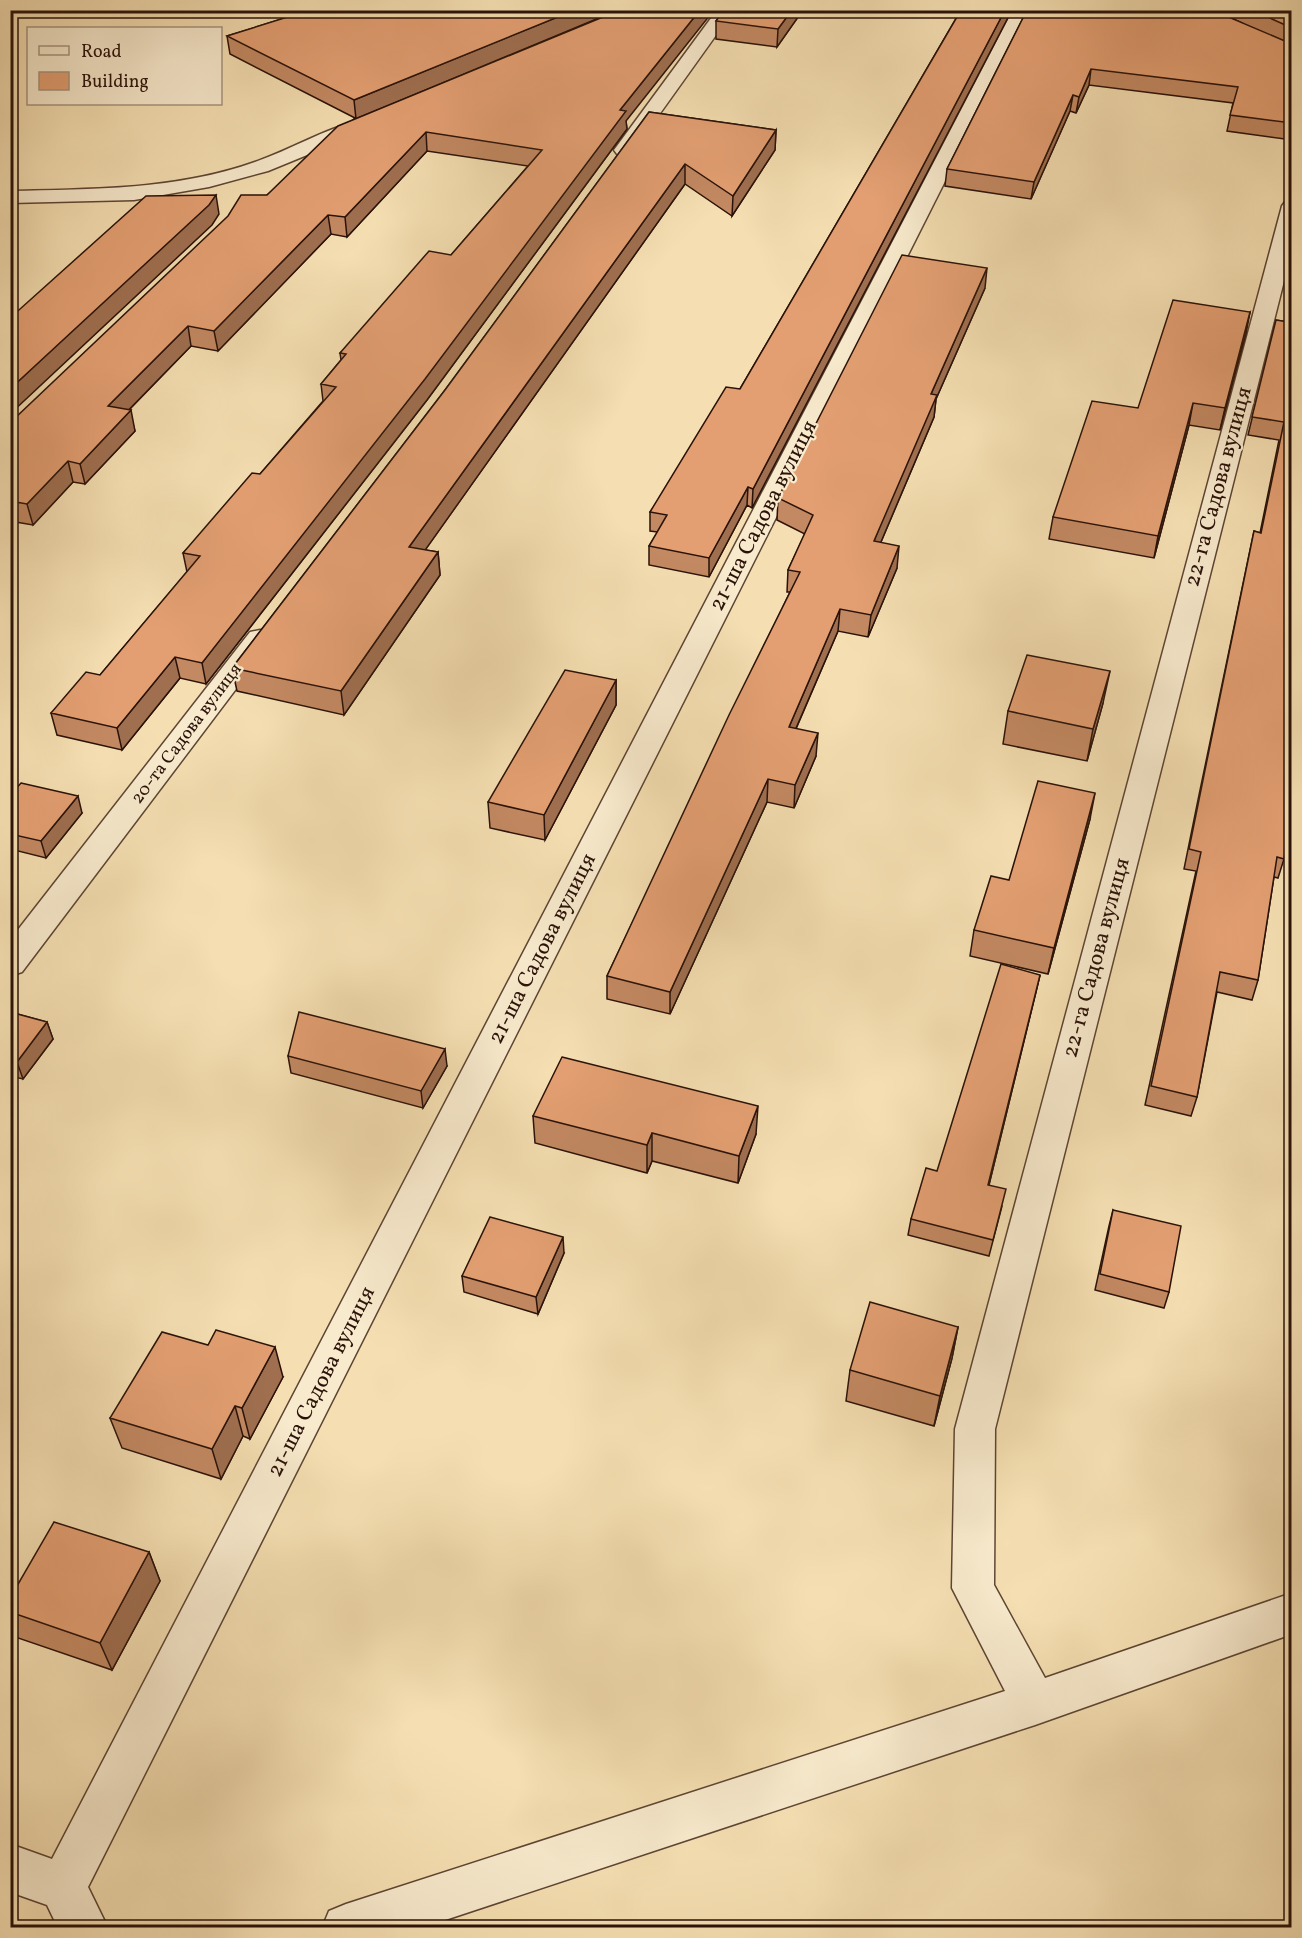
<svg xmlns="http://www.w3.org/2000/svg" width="1302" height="1938" viewBox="0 0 1302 1938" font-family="Vollkorn,serif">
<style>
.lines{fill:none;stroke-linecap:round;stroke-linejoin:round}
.minor-casing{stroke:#5d4533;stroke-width:3}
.minor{fill:#f8eacd;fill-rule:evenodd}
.wall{fill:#c38962;stroke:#2a1209;stroke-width:1.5}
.shaded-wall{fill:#9f6f50;stroke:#2a1209;stroke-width:1.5}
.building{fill:#e39f72;stroke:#2a1209;stroke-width:1.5}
.labels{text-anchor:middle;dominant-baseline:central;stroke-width:4.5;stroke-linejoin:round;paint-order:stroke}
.far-street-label{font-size:18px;fill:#2a1209;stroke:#f8eacd}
.street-label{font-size:22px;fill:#2a1209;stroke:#f8eacd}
</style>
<rect width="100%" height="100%" fill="#f5dfb2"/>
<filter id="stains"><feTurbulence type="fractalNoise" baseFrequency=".00333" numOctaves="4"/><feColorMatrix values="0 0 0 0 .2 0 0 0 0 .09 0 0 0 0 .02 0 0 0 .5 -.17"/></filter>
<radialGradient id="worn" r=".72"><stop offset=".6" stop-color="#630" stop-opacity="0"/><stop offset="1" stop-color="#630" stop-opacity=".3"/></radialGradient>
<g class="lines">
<defs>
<path id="minor" d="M717 10H734L631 154H617L614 150 617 146Z
M1013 10H1031L88 1887 108 1928H58L47 1905 10 1892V1844L52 1859Z
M361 120 368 122 371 126 368 130 268 171 209 187 134 200 10 203V191C93 189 176 190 255 162 290 150 324 129 361 120Z
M1292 200V249L995 1429 994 1585 1045 1678 1292 1593V1634L1035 1725 421 1928H322L329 1911 346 1904 1005 1691 952 1588 955 1429 1282 206 1285 202Z
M260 630 270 632 274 638 270 644 22 972 10 976V940L250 632Z"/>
</defs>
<use href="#minor" class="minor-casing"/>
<use href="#minor" class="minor"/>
</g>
<path class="wall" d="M310 10H618L425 90 626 121 627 129 427 400 206 684 180 678 122 750 57 735 51 713 100 675 187 572 183 553 260 474 323 401 321 384 341 360 340 353 451 255 528 166 427 151 347 237 331 234 218 351 191 346 129 410 135 431 85 484 73 482 33 525 10 521V419L15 418 267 195 355 118 230 54 227 36Z
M724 10H803L777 47 716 39V21Z
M961 10 752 508 747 505 709 577 649 565V546L658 532 650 531V512L740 389Z
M1027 10 1244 24 1215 10H1292V140L1227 131 1233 103 1089 85 1076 113 1070 111 1031 199 945 186 947 169Z
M649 112 776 130 775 150 732 216 685 184 425 550 438 552 440 575 344 715 237 691 232 668 445 390Z
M985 288 936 399 934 417 881 542 897 568 868 637 838 631 796 729 816 756 794 808 767 802 670 1014 607 999V976L790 592H787L788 570 805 534 777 520 778 498Z
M1250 312 1220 430 1189 425 1154 558 1049 539 1053 517 1138 408Z
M1276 320 1288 322 1284 859 1278 878 1274 877 1258 980 1252 1000 1217 992 1197 1097 1191 1116 1145 1105 1196 871 1184 869 1199 795 1250 550 1254 531 1260 533 1279 440 1248 435Z
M616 680V705L545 840 490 828 488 802Z
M1103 703 1087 761 1003 744 1008 711Z
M10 795 82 813 46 858 10 849Z
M1090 819 1048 974 970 956 974 930 1009 880Z
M1040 975 989 1185 1002 1206 989 1256 908 1235 911 1219 937 1171Z
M10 1012 47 1022 53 1039 23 1079 10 1076Z
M288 1056 447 1066 423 1108 291 1073Z
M533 1116 756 1134 738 1183 652 1161 647 1173 535 1143Z
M1113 1210 1169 1292 1164 1308 1095 1290 1109 1226Z
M564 1253 538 1314 464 1292 462 1276Z
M958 1327 952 1358 934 1426 846 1401 850 1370Z
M283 1377 250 1439 243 1436 221 1479 122 1448 110 1418Z
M149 1552 160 1581 112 1670 18 1638 10 1623V1598Z"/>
<path class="shaded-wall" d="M575 10H618L356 119 354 100Z
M700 10H714L626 121 627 129 427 400 206 684 202 663 620 110Z
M792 10H803L777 47 778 29Z
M1005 10H1012L752 508 753 489Z
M1091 69 1089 85 1076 113 1079 97Z
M1073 95 1070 111 1031 199 1034 182Z
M776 130 775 150 732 216 733 196Z
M426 132 427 151 347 237 345 217Z
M12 136 17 159 10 174V139Z
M685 164V184L411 570 409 547Z
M216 195 219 214 212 225 10 414V389Z
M328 215 331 234 218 351 214 331Z
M987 268 985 288 936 399 934 417 872 563 874 541 931 394Z
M1250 312 1246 334 1220 430 1225 408Z
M188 326 191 346 112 427 108 406Z
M1193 403 1189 425 1154 558 1158 536Z
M131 410 135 431 85 484 80 464Z
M68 461 73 482 33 525 27 504Z
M748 487 747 505 709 577V558Z
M899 546 897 568 868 637 871 615Z
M438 552 440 575 344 715 341 691Z
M840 609 838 631 787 749 789 727Z
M175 657 180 678 122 750 117 728Z
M1110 671 1103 703 1087 761 1093 729Z
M616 680V705L545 840 544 815Z
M818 733 816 756 794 808 795 785Z
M768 779 767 802 670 1014V992Z
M1095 793 1090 819 1048 974 1054 948Z
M78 796 82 813 46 858 41 841Z
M1040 975 1036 992 985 1201 988 1185Z
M47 1022 53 1039 23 1079 17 1062Z
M445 1049 447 1066 423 1108 421 1091Z
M758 1106 756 1134 738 1183 739 1156Z
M652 1133V1161L647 1173V1145Z
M563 1237 564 1253 538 1314 536 1297Z
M958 1327 952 1358 934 1426 940 1396Z
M275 1347 283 1377 250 1439 242 1408Z
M235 1406 243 1436 221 1479 212 1449Z
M149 1552 160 1581 112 1670 100 1643Z"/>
<path class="building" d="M310 10H575L354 100 227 36Z
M620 10H700L620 110 626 111 425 379 202 663 175 657 117 728 51 713 86 672 100 675 200 556 183 553 252 473 260 474 336 387 321 384 346 354 340 353 429 251 451 255 542 150 426 132 345 217 328 215 214 331 188 326 108 406 131 410 80 464 68 461 27 504 10 501V419L15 418 228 216 241 195H267L338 126Z
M724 10H792L778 29 716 21Z
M961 10H1005L753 489 748 487 709 558 649 546 667 515 650 512 726 387 740 389Z
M1027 10H1212L1292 44V123L1230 115 1238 87 1091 69 1079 97 1073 95 1034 182 947 169Z
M1252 10H1292V28Z
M649 112 776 130 733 196 685 164 409 547 438 552 341 691 232 668 445 390Z
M216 195 209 205 10 389V318L146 196Z
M902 255 987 268 931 394 937 395 874 541 899 546 871 615 840 609 789 727 818 733 795 785 768 779 670 992 607 976 729 715 800 572 788 570 813 515 778 498Z
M1173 300 1250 312 1225 408 1193 403 1158 536 1053 517 1092 401 1138 408Z
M1292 308V804L1284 859 1277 857 1258 980 1220 972 1197 1097 1151 1086 1201 852 1189 849 1204 775 1254 531 1261 533 1284 422 1252 417 1276 320 1288 322Z
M1027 655 1110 671 1093 729 1008 711Z
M565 670 616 680 544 815 488 802Z
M1038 781 1095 793 1054 948 974 930 991 876 1009 880Z
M21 783 78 796 41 841 10 834V795Z
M1001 964 1040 975 988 1185 1006 1189 993 1240 911 1219 926 1168 937 1171Z
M10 1012 47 1022 17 1062 10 1061Z
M299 1012 445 1049 421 1091 288 1056Z
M562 1057 758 1106 739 1156 652 1133 647 1145 533 1116Z
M1113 1210 1181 1226 1169 1292 1100 1274Z
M490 1217 563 1237 536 1297 462 1276Z
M870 1302 958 1327 940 1396 850 1370Z
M216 1330 275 1347 242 1408 235 1406 212 1449 110 1418 162 1332 208 1345Z
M54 1522 149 1552 100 1643 10 1612V1598Z"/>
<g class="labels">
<g class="far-street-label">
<text transform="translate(187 734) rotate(-53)">20-та Садова вулиця</text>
</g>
<g class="street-label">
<text transform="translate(1219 487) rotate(-75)">22-га Садова вулиця</text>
<text transform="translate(764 516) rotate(-63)">21-ша Садова вулиця</text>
<text transform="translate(543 949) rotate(-63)">21-ша Садова вулиця</text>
<text transform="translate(1097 958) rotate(-75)">22-га Садова вулиця</text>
<text transform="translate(322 1382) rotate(-63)">21-ша Садова вулиця</text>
</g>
</g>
<rect width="1302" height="1938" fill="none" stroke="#f5dfb2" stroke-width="36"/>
<rect x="12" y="12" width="1278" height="1914" fill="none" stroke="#2a1209" stroke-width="3"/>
<rect x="18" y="18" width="1266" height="1902" fill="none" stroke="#2a1209" stroke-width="1.5"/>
<rect x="27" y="27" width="195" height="78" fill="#f8eacd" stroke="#a6947f" stroke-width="1.5"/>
<rect x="39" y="46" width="30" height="9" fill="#f8eacd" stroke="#a6947f" stroke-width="1.5"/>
<text x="81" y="57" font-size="18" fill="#2a1209">Road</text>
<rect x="39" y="72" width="30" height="18" fill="#e39f72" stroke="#a6947f" stroke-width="1.5"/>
<text x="81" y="87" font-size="18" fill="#2a1209">Building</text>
<rect width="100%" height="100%" filter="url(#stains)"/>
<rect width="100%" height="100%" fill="url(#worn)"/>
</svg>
